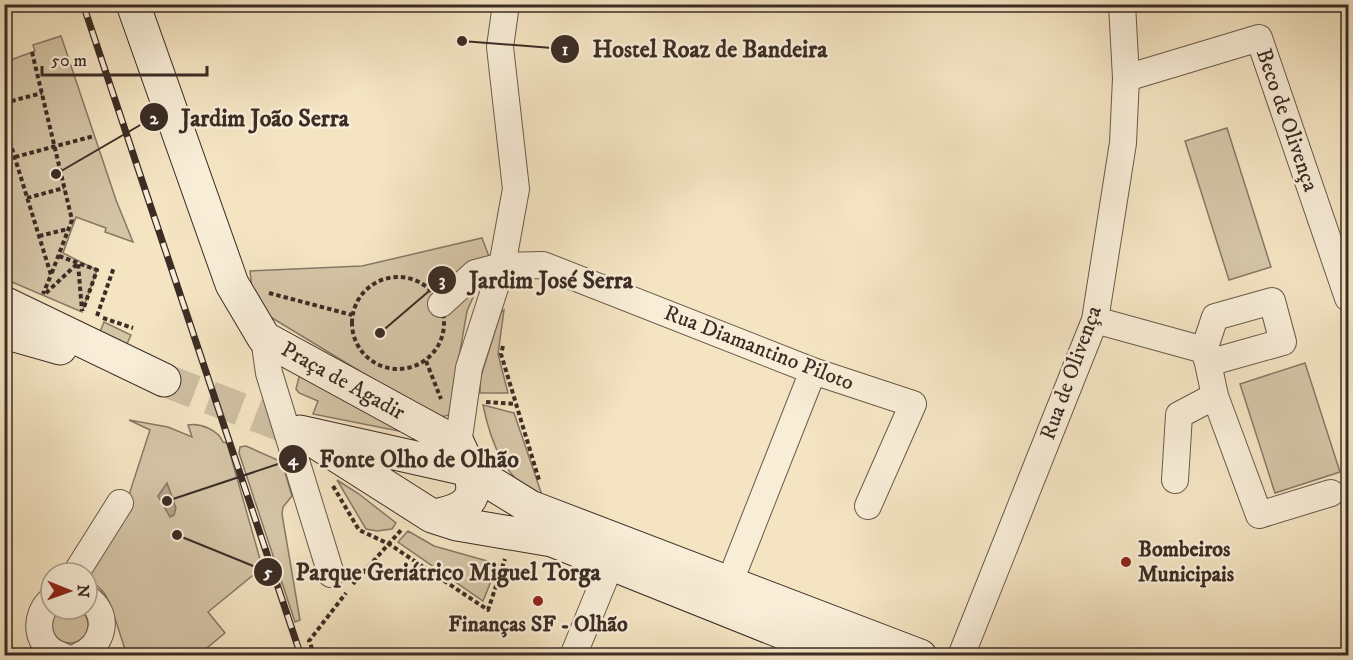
<svg xmlns="http://www.w3.org/2000/svg" width="1353" height="660" viewBox="0 0 1353 660" font-family="'IM FELL DW Pica',serif">
<style>
.green{fill:#d5c5a7;stroke:#887866;stroke-width:1.5}
.water{fill:#b5a58d;stroke:#847563;stroke-width:1.5}
.lines{fill:none;stroke-linecap:round;stroke-linejoin:round}
.secondary-tunnel{stroke:#cfbfa3;stroke-width:33;stroke-dasharray:33 16;stroke-linecap:butt}
.street-casing{stroke:#695a4c;stroke-width:28}
.secondary-casing{stroke:#3b2c25;stroke-width:35}
.path{stroke:#3b2c25;stroke-width:4;stroke-dasharray:4.5 3;stroke-linecap:butt}
.street{stroke:#f8edd7;stroke-width:26}
.secondary{stroke:#f8edd7;stroke-width:33}
.rail-casing{stroke:#3b2c25;stroke-width:7}
.rail{stroke:#f8edd7;stroke-width:4.5;stroke-dasharray:14;stroke-linecap:butt}
.poi-dot{fill:#8f2418;stroke:#f8edd7;stroke-width:2}
.labels{text-anchor:middle;dominant-baseline:central;stroke-width:5;stroke-linejoin:round;paint-order:stroke}
.street-label{font-size:22px;fill:#3b2c25;stroke:#f8edd7}
.poi-label{font-size:22px;font-weight:bold;fill:#3b2c25;stroke:#f8edd7;text-anchor:start}
.leader{fill:none;stroke:#3b2c25;stroke-width:2}
.callout-dot{fill:#3b2c25;stroke:#f8edd7;stroke-width:2}
.mark-label{font-size:18px;text-anchor:middle;font-weight:bold;fill:#fff}
.callout-label{font-size:24px;text-anchor:middle;font-weight:bold;fill:#3b2c25;stroke:#f8edd7;stroke-width:5;stroke-linejoin:round;paint-order:stroke}
</style>
<rect width="100%" height="100%" fill="#f4e4c2"/>
<filter id="stains"><feTurbulence type="fractalNoise" baseFrequency=".00333" numOctaves="4"/><feColorMatrix values="0 0 0 0 .2 0 0 0 0 .09 0 0 0 0 .02 0 0 0 .5 -.17"/></filter>
<radialGradient id="worn" r=".72"><stop offset=".6" stop-color="#630" stop-opacity="0"/><stop offset="1" stop-color="#630" stop-opacity=".3"/></radialGradient>
<path class="green" d="M61 36 116 200 133 242 105 232 106 228 76 217 63 253 97 270 82 312 5 279 4 148 10 142 5 125V62L35 51 33 45Z
M1227 128 1271 267 1229 280 1185 141Z
M482 238 490 259 467 311 449 415 437 418 254 307 250 271 362 266Z
M504 310 498 354 508 393H480V379L501 312Z
M104 322 131 335 126 346 99 334Z
M1305 363 1340 472 1275 493 1240 384Z
M300 373 429 437 313 414 318 401 299 393 296 389Z
M483 405 514 413 544 501C506 481 491 445 483 405Z
M129 420 168 427 192 437 188 425C201 423 218 430 223 442L227 443 260 559 257 572 208 612 225 633 207 648 212 655H127C120 636 115 614 106 596 101 586 91 584 87 575L127 501 150 430Z
M246 446 282 462 292 496 283 507 282 514 300 620 295 622 239 453 240 447Z
M337 480 359 494 396 523 392 529 377 531 366 529Z
M408 531 434 546 498 564 483 601 398 542Z
M52 625a18 18 0 1 1 36 0a18 18 0 1 1-36 0Z"/>
<path class="water" d="M167 483 176 508 174 515 170 517 158 496Z"/>
<g class="lines">
<path class="secondary-tunnel" d="M164 380 300 432"/>
<defs>
<path id="street" d="M1126 78 1259 38 1348 298
M1272 301 1283 342 1208 363 1204 350 1215 317Z
M441 304 475 273 502 266 543 265 813 371 913 404 868 506
M1095 320 1204 350
M264 338 269 373 331 574
M1208 363 1215 396 1259 515 1331 493
M458 444 469 368 502 266 516 189 500 47 506 4
M1175 480 1179 415 1215 396
M76 573 120 503
M729 584 813 371
M51 600C32 617 36 649 63 656
M79 656C104 645 111 614 87 598
M573 656 611 563
M961 656 1095 320 1123 143 1126 78 1122 4"/>
<path id="secondary" d="M133 4 232 284 264 338 458 444C477 484 486 508 432 516
M4 303 164 380
M4 332 60 348
M300 432 470 470 530 507 920 656
M319 444 432 516 457 524 552 540 842 656"/>
</defs>
<use href="#street" class="street-casing"/>
<use href="#secondary" class="secondary-casing"/>
<path class="path" d="M32 52 72 220 51 275
M4 103 42 93
M4 148 10 142 51 275 43 294
M15 157 94 136
M27 198 64 188
M39 236 68 229
M59 256 97 270 83 310
M352 323a46 46 0 1 1 92 0a46 46 0 1 1-92 0Z
M46 293 78 263 82 311
M269 293 352 315
M97 316 114 267
M103 318 133 328
M503 346 501 354 539 480
M426 361 441 399
M486 402 515 404
M333 486 359 530 389 544 488 610 505 559
M353 584 402 529
M315 656 309 641 346 593"/>
<use href="#street" class="street"/>
<use href="#secondary" class="secondary"/>
<defs>
<path id="rail" d="M83 4 301 656"/>
</defs>
<use href="#rail" class="rail-casing"/>
<use href="#rail" class="rail"/>
</g>
<g class="poi-dot">
<circle cx="1126" cy="562" r="6"/>
<circle cx="538" cy="601" r="6"/>
</g>
<g class="labels">
<g class="street-label">
<text transform="translate(1287 120) rotate(71)">Beco de Olivença</text>
<text transform="translate(759 348) rotate(21)">Rua Diamantino Piloto</text>
<text transform="translate(1071 373) rotate(-70)">Rua de Olivença</text>
<text transform="translate(343 381) rotate(29)">Praça de Agadir</text>
</g>
<g class="poi-label">
<text x="1138" y="549">Bombeiros<tspan x="1138" dy="25">Municipais</tspan></text>
<text x="538" y="624" text-anchor="middle">Finanças SF - Olhão</text>
</g>
</g>
<path class="leader" d="M462 41L565 49M56 174L154 117M380 333L442 280M167 501L293 459M177 535L268 572"/>
<g class="callout-dot">
<circle cx="462" cy="41" r="6"/>
<circle cx="56" cy="174" r="6"/>
<circle cx="380" cy="333" r="6"/>
<circle cx="167" cy="501" r="6"/>
<circle cx="177" cy="535" r="6"/>
<circle cx="565" cy="49" r="15"/>
<circle cx="154" cy="117" r="15"/>
<circle cx="442" cy="280" r="15"/>
<circle cx="293" cy="459" r="15"/>
<circle cx="268" cy="572" r="15"/>
</g>
<g class="mark-label">
<text x="565" y="55">1</text>
<text x="154" y="124">2</text>
<text x="442" y="286">3</text>
<text x="293" y="465">4</text>
<text x="268" y="578">5</text>
</g>
<g class="callout-label">
<text x="710" y="57">Hostel Roaz de Bandeira</text>
<text x="265" y="126">Jardim João Serra</text>
<text x="551" y="288">Jardim José Serra</text>
<text x="419" y="467">Fonte Olho de Olhão</text>
<text x="448" y="580">Parque Geriátrico Miguel Torga</text>
</g>
<rect width="1353" height="660" fill="none" stroke="#f4e4c2" stroke-width="24"/>
<rect x="6" y="6" width="1341" height="648" fill="none" stroke="#3b2c25" stroke-width="3"/>
<rect x="12" y="12" width="1329" height="636" fill="none" stroke="#3b2c25" stroke-width="1.5"/>
<g transform="translate(69 591) rotate(91)"><circle r="28" fill="#f8edd7" stroke="#aca090" stroke-width="1.5"/>
<path d="M0-4.5L10 22L0 15L-10 22Z" fill="#8f2418"/>
<text y="-9" font-size="16" font-weight="bold" text-anchor="middle" fill="#3b2c25">N</text>
</g>
<path d="M42 66v9h165v-9" fill="none" stroke="#3b2c25" stroke-width="3"/>
<text x="51" y="66" font-size="18" fill="#3b2c25" stroke="#f8edd7" stroke-width="4.5" paint-order="stroke">50 m</text>
<rect width="100%" height="100%" filter="url(#stains)"/>
<rect width="100%" height="100%" fill="url(#worn)"/>
</svg>
